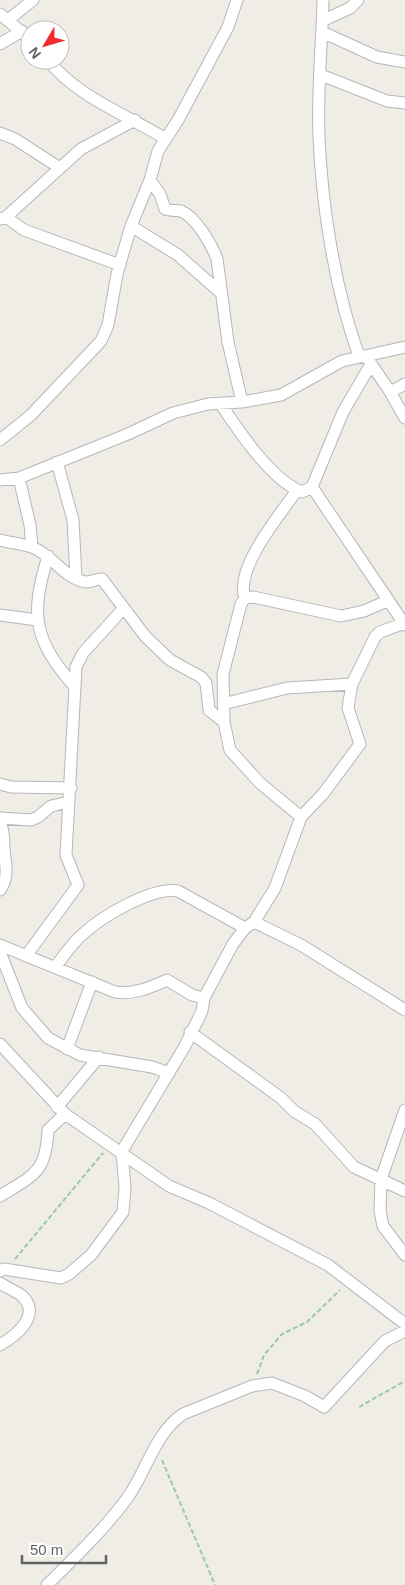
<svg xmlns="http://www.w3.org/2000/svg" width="405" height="1585" viewBox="0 0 405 1585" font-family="Arial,sans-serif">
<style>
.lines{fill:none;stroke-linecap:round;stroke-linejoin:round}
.minor-casing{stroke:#b4b7bb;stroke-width:13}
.path{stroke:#9bcaa4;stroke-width:2;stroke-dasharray:5 2.5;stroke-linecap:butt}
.minor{stroke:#fff;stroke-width:11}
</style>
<rect width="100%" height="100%" fill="#f0ede6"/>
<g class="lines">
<defs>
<path id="minor" d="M323 0C322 45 317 91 319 137 322 207 335 290 359 356
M0 14 30 39
M8 20 33 0
M322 21 350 8 358 0
M322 32 377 57 405 62
M0 44 22 31
M48 60C77 97 127 115 166 139
M321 75 387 101 405 103
M0 133 15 139 60 168
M150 180 160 194 165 209C170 211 176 210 181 211 196 217 212 245 217 259L228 342 242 402
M6 217 81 149 135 120
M0 219 6 217 24 230 120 265
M131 226 178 255 220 292
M367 358 389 390 405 418
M390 392 405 384
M220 403C238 430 271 480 302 492L312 487 405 625
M0 440 31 415 101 341 108 325 117 274 131 226 150 180 158 151 178 120 228 27 237 0
M57 462 73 520 76 578
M19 478 30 525 32 547
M0 480 19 478 128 434 173 413 208 404 242 402 281 395 342 361 405 347
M312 487 343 412 371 364
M0 540C11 543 24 544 34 548 53 556 65 579 86 582 91 582 97 579 102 579L145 636 170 660 201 677 206 683 209 710 224 722
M48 556C30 615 33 639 75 687
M245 598C234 568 281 514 297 490
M0 615 37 620
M223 704 287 688 352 684
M0 784 11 787 71 788
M301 817 260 783 230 750 224 722 223 674 241 604 245 598 253 597 341 616 364 611 387 601
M0 818 31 820 38 817 51 806 69 802
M0 821C5 835 3 835 4 848 5 863 10 876 0 890
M254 922 301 945 405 1010
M0 945 115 992C134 995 151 987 167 980L192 995 204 998
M0 952 22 1008 48 1038 80 1055 152 1067 169 1073
M26 956 78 885 66 855 76 667 83 653 123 609
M55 967C64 956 72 943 83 934 101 917 153 886 178 891L245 928
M190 1032 281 1098 294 1111 315 1124 354 1167 405 1191
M0 1044 65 1114 169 1186 209 1203 328 1265 405 1324
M67 1049 92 982
M57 1107 99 1057
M405 1110 381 1179 380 1211 383 1226 405 1255
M0 1196C34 1175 46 1173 48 1130L65 1114
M0 1271 4 1269 61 1278 69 1274 91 1255 123 1212 125 1188 122 1151 185 1046 202 1011 204 998 212 983 233 944 245 928 254 922 275 888 301 817 323 794 360 744 348 708 352 684 375 637 380 632 405 623
M0 1283C6 1287 15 1291 21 1295 43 1314 17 1335 0 1345
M47 1585C75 1557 105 1529 128 1497 147 1470 155 1433 183 1414L252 1386 272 1383 305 1396 324 1407 385 1341 405 1331"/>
</defs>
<use href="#minor" class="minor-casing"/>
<path class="path" d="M15 1259 103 1153
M257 1374 264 1355 282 1334 307 1322 340 1290
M359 1407 405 1381
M162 1460 215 1585"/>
<use href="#minor" class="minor"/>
</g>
<g transform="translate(45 45) rotate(232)"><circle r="24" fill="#ffffff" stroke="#bfc1c2"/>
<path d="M0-4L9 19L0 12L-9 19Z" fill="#f02d2d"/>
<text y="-8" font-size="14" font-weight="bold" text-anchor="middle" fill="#5e6367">N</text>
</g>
<path d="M22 1555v8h84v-8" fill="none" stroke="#5e6367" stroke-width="2.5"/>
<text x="30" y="1555" font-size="15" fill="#5e6367" stroke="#ffffff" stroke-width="4" paint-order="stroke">50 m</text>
</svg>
